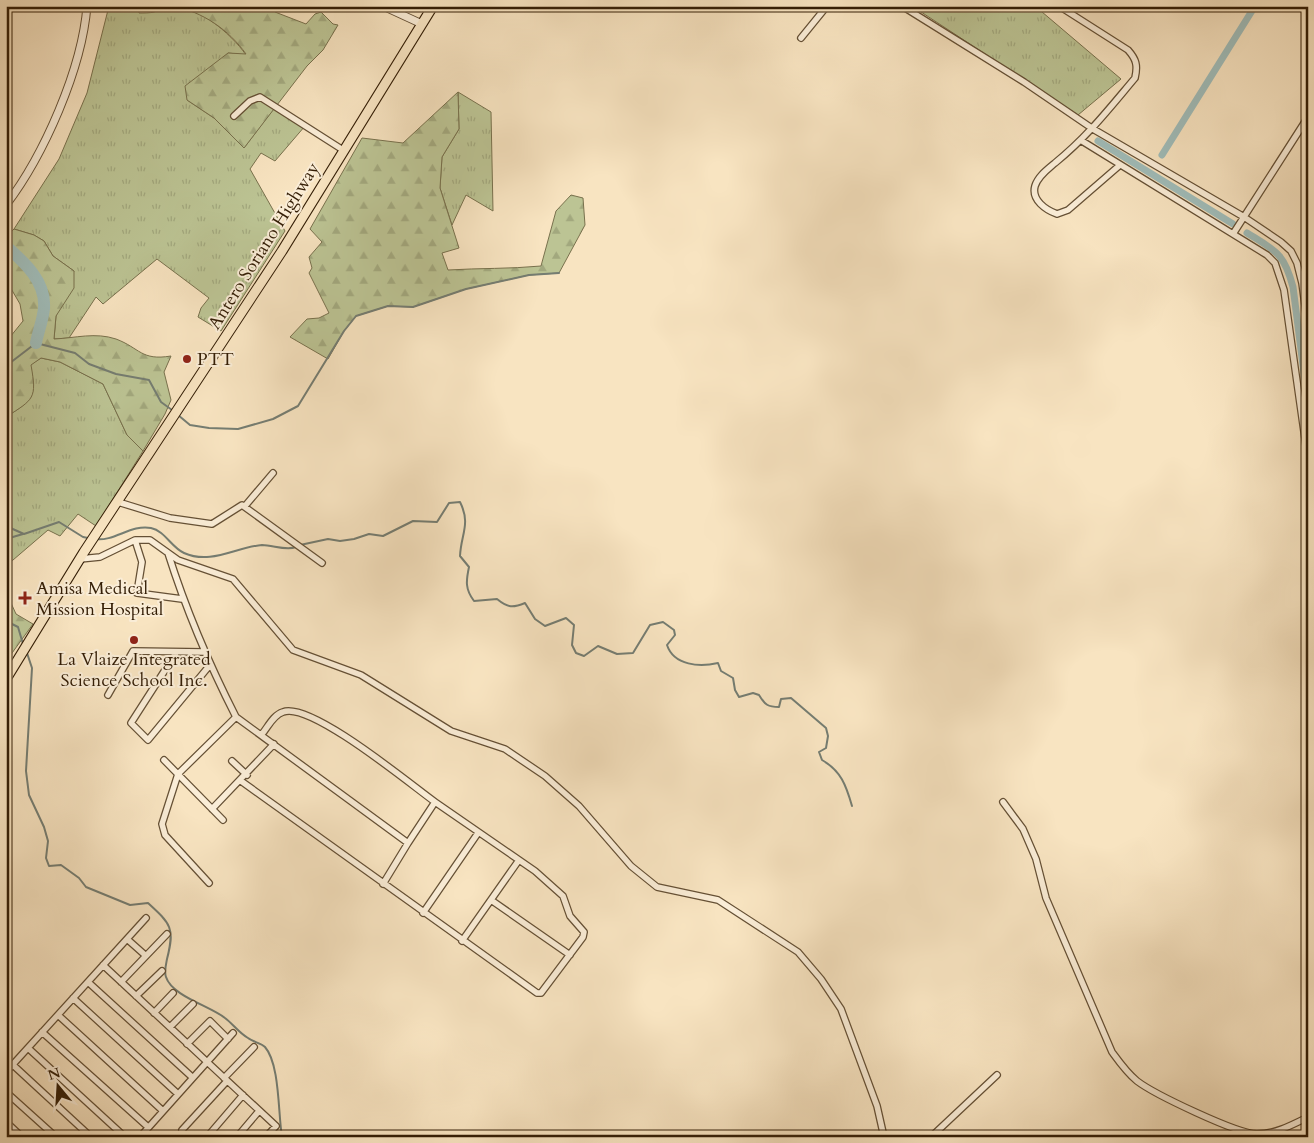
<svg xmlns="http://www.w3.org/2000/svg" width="1314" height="1143" viewBox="0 0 1314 1143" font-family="Cardo,serif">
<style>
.grass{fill:url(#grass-tufts);stroke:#78714d}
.forest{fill:url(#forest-firs);stroke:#78714d}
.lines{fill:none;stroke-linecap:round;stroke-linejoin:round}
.stream{stroke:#757d72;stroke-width:2}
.canal{stroke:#a0bdba;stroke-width:7}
.river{stroke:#a0bdba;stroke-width:12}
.minor-casing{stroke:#655035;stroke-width:8}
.tertiary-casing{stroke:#655035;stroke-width:9}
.primary-casing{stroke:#341e06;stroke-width:11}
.minor{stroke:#faedd7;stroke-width:5.5}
.tertiary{stroke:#faedd7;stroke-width:7}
.primary{stroke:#f8e4c1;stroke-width:9}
.poi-dot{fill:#8f2418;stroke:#faedd7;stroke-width:2}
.labels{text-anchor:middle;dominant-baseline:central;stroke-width:4;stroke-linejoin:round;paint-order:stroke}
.street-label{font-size:18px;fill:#341e06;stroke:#faedd7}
.poi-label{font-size:18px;fill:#341e06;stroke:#faedd7;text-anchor:start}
</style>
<defs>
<pattern id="grass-tufts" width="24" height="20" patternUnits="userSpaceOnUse" patternTransform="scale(1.25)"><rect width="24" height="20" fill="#bcc494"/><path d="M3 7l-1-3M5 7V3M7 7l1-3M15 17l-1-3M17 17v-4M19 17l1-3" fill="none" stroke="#a2a87e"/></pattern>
<pattern id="forest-firs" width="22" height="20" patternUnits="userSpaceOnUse" patternTransform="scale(1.25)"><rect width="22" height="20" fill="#bcc494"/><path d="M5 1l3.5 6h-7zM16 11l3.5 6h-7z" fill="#a2a87e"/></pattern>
</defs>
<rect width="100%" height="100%" fill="#f8e4c1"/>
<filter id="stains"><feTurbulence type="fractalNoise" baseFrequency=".004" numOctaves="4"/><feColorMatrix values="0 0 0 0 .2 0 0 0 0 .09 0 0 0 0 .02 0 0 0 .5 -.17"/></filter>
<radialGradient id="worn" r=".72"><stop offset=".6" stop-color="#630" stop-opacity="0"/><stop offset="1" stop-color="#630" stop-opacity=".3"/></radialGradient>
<path class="grass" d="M109 6H139V13C144 13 150 13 154 12 158 11 161 7 165 6 192 0 232 34 246 55L228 53 187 100 214 118 244 148 275 107 305 126 275 161 261 153 250 169 285 231 221 331 198 317 201 308 209 298 157 259 103 304 96 297 69 338 54 339 56 316 74 271 53 256 44 241 34 235 14 229 59 159 87 93Z
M912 6H1035L1121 79 1078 115Z
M458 92 491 112 493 211 466 195 452 225 440 188 442 157 459 129Z
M41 358 60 362 103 384 127 435 143 451 96 526 78 514 60 536 48 530 6 566V417C32 400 38 398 30 365Z"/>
<path class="forest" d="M173 6H279L275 12 306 24 315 14 321 12 333 24 338 25 323 50 307 66 244 148 214 118 187 100 185 86 228 53 246 54C229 30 203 12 173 6Z
M458 92 459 129 442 157 440 188 459 248 442 253 448 270C479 268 510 269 541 266L556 211 571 195 583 198 585 225 559 273 529 275 466 289 413 307 388 306 356 316 344 331 328 359 290 337 307 319 319 318 329 313 309 273 312 268 309 257 322 242 310 229 362 138 403 143Z
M14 229 34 235 44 241 53 256 74 271V288L56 316 54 339C76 338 95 332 116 339 140 348 141 361 171 356L164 372 171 400 165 414 143 451 127 435 103 384 60 362 41 358 31 365C37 399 34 399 6 417V342L23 321 20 304 6 280V237Z
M6 592 16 614 33 624 7 660Z"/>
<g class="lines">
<path class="stream" d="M6 366 36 343 75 353 89 364 116 374 149 380 161 402 172 410
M178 415 190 425 209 428 238 429 273 419 298 406 344 331 356 316 388 306 413 307 466 289 529 275 559 273
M6 526 24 534 59 522 83 537 88 538
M6 539 23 534
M95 539C114 542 131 524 151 528 165 531 171 547 184 553 211 565 236 547 262 545 273 545 286 551 296 547
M300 545 328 539 340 541 354 539 369 534 383 536 413 521 437 522 449 503 460 502C471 524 461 534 460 556L469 567C466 581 465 589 474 601L497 599C508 608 513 608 525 603L535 619 545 626 566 618 574 625 572 645 576 653 584 656 598 646 617 654 633 653 650 625 663 622 674 630 675 635 667 645C674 666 700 667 718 663L721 671 733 678 735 690 739 697 753 693 759 695C765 705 768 707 779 707L781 699 791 698 826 728 828 736 826 748 819 752 822 760C841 771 846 785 852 806
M6 621 18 627 23 644
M27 653 32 668 26 771 29 795 44 827 48 841 46 858 49 866 61 865 79 878 86 887 130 905 148 903C171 924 175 928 167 959 166 964 164 972 166 977 172 996 210 1006 225 1018 233 1024 239 1033 248 1038 253 1042 261 1043 265 1047 280 1064 278 1114 282 1137"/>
<path class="canal" d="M1098 141 1233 224
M1162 155 1255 6
M1247 233C1276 251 1284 253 1293 287L1308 404"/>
<path class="river" d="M6 246C24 262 46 281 44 308 43 320 38 332 36 343"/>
<defs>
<path id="minor" d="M902 6 1024 82 1093 129 1244 217 1281 242 1291 251 1297 263 1302 283 1308 328
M1059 6 1128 50C1136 59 1138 65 1135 78 1108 110 1088 136 1055 163 1048 169 1038 176 1035 186 1031 200 1046 210 1057 214L1068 210 1120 165
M801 38 827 6
M234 116 250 101 260 97 343 150
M1082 141 1267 255 1275 263 1284 290 1308 460
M1233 234 1308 117
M118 502 170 518 212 524 242 505 322 563
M245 506 273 473
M135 540 142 562 137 593 182 599
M168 553C186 610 209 664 236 717L178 774 162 824 165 835 209 883
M80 559 100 557 135 540H150L178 560 233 579 293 650 361 675 451 731 505 749 545 776 579 806 631 866 657 887 718 900 798 952 821 979 841 1009 877 1106 884 1137
M176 653 131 723 148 740 210 665
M108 695 133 651 205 652
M236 717 408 843 435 802C410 784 310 701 283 712 273 715 268 727 262 734
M164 760 223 820
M232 761 247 775
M241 781 537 993H541L583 937 584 932 570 916 563 896 535 871 435 802
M1003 802 1023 829 1036 859 1046 898 1112 1052C1120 1063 1127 1073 1137 1081 1154 1094 1237 1134 1257 1134 1275 1134 1292 1125 1308 1117
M212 809 274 744
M383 884 408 843
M491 900 570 955
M423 913 478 833
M127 939 145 955
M462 941 519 860
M103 965 276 1126 266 1137
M88 982 192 1077
M121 982 167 934
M136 996 162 971
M73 998 178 1094
M154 1013 173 993
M58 1015 163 1111
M170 1027 193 1004
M42 1032 148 1127
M187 1044 210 1021 228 1039
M28 1048 125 1137
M13 1065 91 1137
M6 1072 146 918
M224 1078 254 1047
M6 1092 56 1137
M6 1122 22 1137
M182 1130 227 1081
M140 1137 233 1033
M207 1137 243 1095
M237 1137 259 1111
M931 1137 997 1075"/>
<path id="tertiary" d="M383 6 422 24
M6 205C44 155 82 69 87 6"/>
<path id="primary" d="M6 679 84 552 282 251 433 6"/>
</defs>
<use href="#minor" class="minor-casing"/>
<use href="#tertiary" class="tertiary-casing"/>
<use href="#primary" class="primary-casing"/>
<use href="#minor" class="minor"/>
<use href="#tertiary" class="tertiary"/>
<use href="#primary" class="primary"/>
</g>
<g class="poi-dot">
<circle cx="187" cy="359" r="5"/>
<path d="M22.5 590.5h5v5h5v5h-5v5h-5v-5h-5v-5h5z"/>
<circle cx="134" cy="640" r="5"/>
</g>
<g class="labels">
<g class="street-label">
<text transform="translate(264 246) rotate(-58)">Antero Soriano Highway</text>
</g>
<g class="poi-label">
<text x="197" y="359">PTT</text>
<text x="36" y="588">Amisa Medical<tspan x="36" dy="21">Mission Hospital</tspan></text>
<text x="134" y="659" text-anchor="middle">La Vlaize Integrated<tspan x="134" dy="21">Science School Inc.</tspan></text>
</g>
</g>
<rect width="1314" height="1143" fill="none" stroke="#f8e4c1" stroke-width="25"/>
<rect x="8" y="8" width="1299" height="1128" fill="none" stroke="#341e06" stroke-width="2.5"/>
<rect x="12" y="12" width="1289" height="1118" fill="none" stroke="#341e06"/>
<g transform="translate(58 1086) rotate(342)" stroke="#faedd7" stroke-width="4" paint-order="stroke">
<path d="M0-4L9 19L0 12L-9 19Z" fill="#341e06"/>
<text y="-8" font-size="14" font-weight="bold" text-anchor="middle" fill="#341e06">N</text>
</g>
<rect width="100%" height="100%" filter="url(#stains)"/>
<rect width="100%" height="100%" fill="url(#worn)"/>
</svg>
